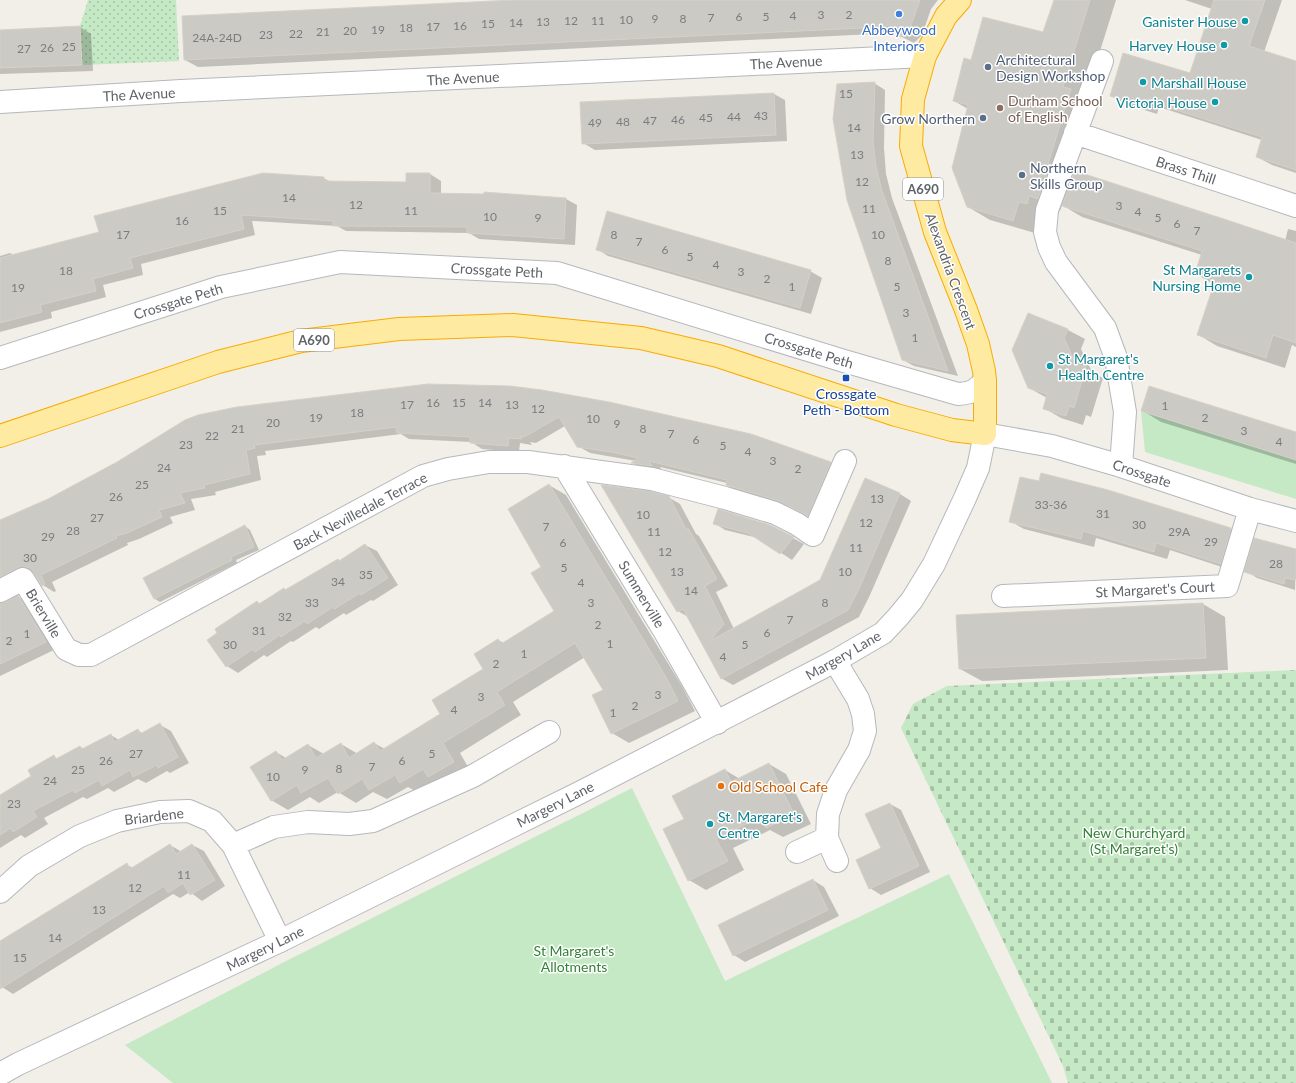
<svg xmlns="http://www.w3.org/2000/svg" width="1296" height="1083" viewBox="0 0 1296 1083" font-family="Lato,sans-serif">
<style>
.grass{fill:url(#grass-dots)}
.cemetery{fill:url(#cemetery-stones)}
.garden{fill:#c5e8c5}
.shadow{fill:#0003}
.building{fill:#cccac5;stroke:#d6d1c6}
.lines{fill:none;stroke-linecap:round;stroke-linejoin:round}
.minor-casing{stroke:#b5b8bc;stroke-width:24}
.tertiary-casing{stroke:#b5b8bc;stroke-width:24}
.trunk-casing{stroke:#f9ab00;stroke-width:24}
.minor{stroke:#fff;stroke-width:22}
.tertiary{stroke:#fff;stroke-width:22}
.trunk{stroke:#feeaa1;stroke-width:22}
.shop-dot{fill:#3f7fe0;stroke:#fff;stroke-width:1.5}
.culture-dot{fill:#0f9aa8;stroke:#fff;stroke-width:1.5}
.service-dot{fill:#5c6f8a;stroke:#fff;stroke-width:1.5}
.education-dot{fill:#8d6e63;stroke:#fff;stroke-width:1.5}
.transit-dot{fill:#1a4fb4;stroke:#fff;stroke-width:1.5}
.food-dot{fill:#e8710a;stroke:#fff;stroke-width:1.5}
.labels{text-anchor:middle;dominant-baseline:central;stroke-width:3;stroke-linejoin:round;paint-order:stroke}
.number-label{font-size:12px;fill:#7a7d7f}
.shield{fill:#fff;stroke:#8f9295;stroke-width:1}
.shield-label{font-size:13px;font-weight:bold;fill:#5f6368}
.culture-label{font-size:14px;fill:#0d838f;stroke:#fff;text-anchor:end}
.shop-label{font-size:14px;fill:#366cbe;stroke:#fff}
.service-label{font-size:14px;fill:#4e5e75;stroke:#fff;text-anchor:start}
.street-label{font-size:14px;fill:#5f6368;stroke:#fff}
.education-label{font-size:14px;fill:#785e54;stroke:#fff;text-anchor:start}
.transit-label{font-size:14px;fill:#164399;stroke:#fff}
.food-label{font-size:14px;fill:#c56008;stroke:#fff;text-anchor:start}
.park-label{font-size:14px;fill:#348238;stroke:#fff}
</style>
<defs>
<pattern id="grass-dots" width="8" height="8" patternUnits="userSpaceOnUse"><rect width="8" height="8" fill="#c5e8c5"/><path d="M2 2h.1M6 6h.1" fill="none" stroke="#a3c0a4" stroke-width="1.8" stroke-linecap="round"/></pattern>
<pattern id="cemetery-stones" width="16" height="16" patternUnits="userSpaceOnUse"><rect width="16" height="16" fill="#c5e8c5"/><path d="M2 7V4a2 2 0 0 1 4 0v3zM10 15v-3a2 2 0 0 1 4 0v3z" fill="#a3c0a4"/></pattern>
</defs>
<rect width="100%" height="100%" fill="#f1efe8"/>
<path class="grass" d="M88 0H176L179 61 82 65 80 26Z"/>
<path class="cemetery" d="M1296 670V1083H1068L1063 1066 901 728 913 704 947 686Z"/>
<path class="garden" d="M1141 411 1296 460V499L1145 452Z
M632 788 725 981 949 874 1052 1083H173L125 1045 290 959 589 810Z"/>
<path class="shadow" d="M534 0H938L931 9 922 35 914 43 894 33 198 67 185 60Z
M1055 0H1116L1085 99 1070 177 1285 241 1288 229 1296 231V347L1292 345 1285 368 1217 346 1199 335 1215 285 1196 274 1202 255 1082 217 1062 205 1060 211 1051 208 1035 233 990 220 968 207V109L954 101 972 61 1044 34Z
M1185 0H1282L1264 52 1296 62V173L1272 165 1257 157 1262 140 1159 107 1157 114 1126 104 1111 96 1190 74 1212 9Z
M80 27 91 34 93 71 0 74V30Z
M874 83 885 90 884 148 886 174 892 198 958 376 914 366 903 360 848 199Z
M774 94 785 100 787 141 595 150 583 143Z
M430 174 441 181V194L566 199 577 205 575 245 479 239 469 233 346 231 337 226 252 221 255 235 141 264 143 275 103 285 106 297 51 312 52 318 0 332V256L10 253 13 255 323 178 331 182 407 183Z
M597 249 810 271 822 278 811 314 608 256Z
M1029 315 1068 330 1085 339 1081 349 1092 372 1103 378 1091 417 1086 415 1083 425 1061 418 1044 408 1047 398 1029 388Z
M428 385 830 463 842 470 819 522 791 507 738 491 727 485V483L660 467 663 472 643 470 633 463 636 461 590 453 578 446 565 426 536 443 530 442 532 445 520 443 519 452 482 449 471 442 409 439 401 434 265 451 266 455 257 456 261 480 215 492 216 495 191 499 195 510 170 517 173 523 139 539 127 543 128 545 52 582 56 591 54 592 43 585 35 573 29 574 0 593V521Z
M1143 411 1296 433V464L1161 422Z
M866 480 900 494 911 501 870 595 859 617 733 685 721 678 688 617 678 611 668 497 680 504 696 534 699 536 728 586 716 592 734 629 821 581Z
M1040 483 1107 491 1231 529 1244 537 1234 571 1170 550 1167 559 1096 538 1094 547 1024 529 1010 521Z
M549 485 566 495 683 688 695 711 629 743 612 733 604 690 585 657 513 702 521 715 460 753 471 772 417 792 408 787 387 799 373 792 356 803 338 792 319 803 310 797 288 810 271 800 276 752 286 758 308 745 324 754 341 744 358 754 374 743 385 749 441 714 484 669 498 640 504 643 555 611 543 568Z
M714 523 793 538 804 544 792 560 758 538 725 530Z
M245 526 250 530 259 550 236 560 237 563 160 602 155 599 144 578Z
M365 545 377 551 398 585 373 601 371 600 346 615 344 613 319 629 316 627 293 642 291 641 267 657 264 655 238 673 227 666 257 602 261 604 284 590 286 591 338 560 340 561Z
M1296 550 1295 590 1257 578 1246 571Z
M18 597 30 603 56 649 0 676V603H6Z
M1203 604 1225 617 1228 670 982 681 960 669 957 616Z
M160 725 171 731 189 763 170 773 167 771 146 783 138 779 114 792 108 788 87 799 83 797 44 818 48 824 25 838 21 835 0 848V796L32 777 54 757 58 759 80 747 85 749 111 735 119 740 138 730 143 734Z
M769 764 786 774 811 824 783 837 770 830 733 848 744 870 706 890 689 880 685 819 725 770 740 779Z
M890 804 901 810 930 872 881 895 870 888 882 849Z
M170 845 182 852 192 845 204 851 225 886 202 901 190 892 180 898 173 894 13 994 2 987 0 985V942L127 865 133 868Z
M813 880 824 887 839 916 745 962 734 955Z"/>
<path class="building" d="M513 0H920L910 28 901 37 891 32 884 27 184 60 182 16Z
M1054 0H1090L1063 87 1071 89 1048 164H1051L1038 199 1029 196 1027 204 1019 202 1013 221 967 207 952 168 968 105 953 101 964 58 971 60 983 17 1043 32Z
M1214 0H1265L1249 46 1296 61V170L1256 157 1262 137 1144 100 1142 106 1110 96 1123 53 1190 73Z
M80 26 82 65 0 68V30Z
M875 82 873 141 876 167 882 191 948 371 902 360 847 200 833 119 837 84Z
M774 93 776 135 582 144 580 102Z
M1075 171 1230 221 1296 243V343L1273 335 1266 358 1197 335 1215 281 1195 274 1202 251 1062 206Z
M263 173 324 177V181L406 182V173H430V193L484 194V192L566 198 564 239 467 233V227L333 226V221L241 215 244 229 130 258 133 268 93 279 96 291 40 305 42 312 0 323V258L99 232 94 216Z
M607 211 811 270 800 308 596 250Z
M1028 313 1068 329 1064 338 1076 364 1086 367 1074 408 1069 406 1066 416 1043 409 1047 394 1028 388 1012 350Z
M428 384 510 386 542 390 609 402 751 434 831 462 808 516 779 501 726 485 727 480 649 461 652 466 631 463 638 458 611 452 577 447 559 417 524 437 520 436 522 439 509 438 508 446 470 443V437L397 433 396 427 254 445 255 448 246 450 250 474 204 485 205 488 180 493 185 503 159 510 162 517 127 533 116 536 117 538 41 575 45 584 42 586 33 572 30 568 24 567 17 568 0 577V520L48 499 117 462 185 420 198 415 237 407Z
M1149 386 1296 432V460L1141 411Z
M1041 473 1108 490 1231 528 1221 564 1156 543 1154 552 1083 531 1081 539 1009 522 1020 477 1039 481Z
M865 478 900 493 859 589 848 610 721 679 683 609 677 612 601 485 650 491 669 496 686 529 688 528 717 579 705 586 724 624 710 641 820 580Z
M549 484 666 677 678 701 611 734 592 695 603 690 575 643 497 692 505 705 443 743 454 762 428 777 423 769 400 783 395 775 369 790 362 779 338 794 328 778 301 793 297 785 271 801 250 767 276 751 282 760 308 744 316 758 341 743 349 758 374 742 380 751 440 714 432 700 483 669 474 654 498 639 501 644 554 611 531 573 541 567 508 509Z
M718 509 770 525 794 537 780 554 748 533 713 524Z
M245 525 254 547 231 557 232 560 154 599 143 578Z
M1254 538 1296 549V580L1285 578 1284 584 1244 572Z
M365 544 388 578 361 595 360 593 334 609 333 607 307 624 305 621 281 637 280 635 255 652 253 649 226 667 207 640 217 633 215 629 257 601 259 604 284 588 285 590 338 559 339 561Z
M18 595 46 642 0 664V603L6 602Z
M1203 603 1206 658 959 669 956 615Z
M160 723 178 757 158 768 157 765 133 777 130 770 102 786 99 780 75 793 73 790 33 811 37 817 13 832 11 828 0 835V795L31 776 28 770 54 755 56 759 80 746 82 749 111 734 114 742 138 729 140 734Z
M769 763 794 814 766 828 760 817 716 839 728 861 688 881 663 829 684 819 672 796 725 769 731 782Z
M890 803 919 866 869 889 856 860 881 848 865 814Z
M170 844 176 854 192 844 215 880 190 895 183 883 168 893 164 886 0 989V941L127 863 130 869Z
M813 879 828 910 733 956 718 925Z"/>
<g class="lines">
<defs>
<path id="minor" d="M1102 61 1047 210 1045 232 1049 247 1056 262 1105 328 1116 358 1125 412 1121 466
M0 102 181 91 925 56
M1075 133 1296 206
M0 358 221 287 340 262 557 273 844 361 958 394C972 393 975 391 985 381
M985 434 1052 446 1121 466 1250 509 1296 521
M564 466 665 632 717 723
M0 591 23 579 66 649 79 655H91L423 476 448 469 489 462H528L652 479 725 498 775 513 797 524 813 535 845 461
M1003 596 1227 586 1250 509
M835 661 858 699 863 714 865 731 859 750 836 790 828 814 827 838 837 861
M233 845 274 827 308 822 349 824 373 821 473 776 549 732
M797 852 827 838
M0 892 29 866 80 836 117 821 160 812 189 811 212 821 233 845 280 941"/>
<path id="tertiary" d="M0 1074 18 1064 280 941 581 792 835 661 883 633 898 617 912 600 934 564 965 498 978 468 985 434"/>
<path id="trunk" d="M0 436 218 362 301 341 399 329 513 325 641 338 718 356 896 415 952 430 985 434V381L984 371 978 344 966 310 935 232 911 146 913 99 925 56 946 16 960 0"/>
</defs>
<use href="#minor" class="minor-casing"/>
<use href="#tertiary" class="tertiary-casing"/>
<use href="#trunk" class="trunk-casing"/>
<use href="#minor" class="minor"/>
<use href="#tertiary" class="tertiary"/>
<use href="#trunk" class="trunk"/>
</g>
<circle class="shop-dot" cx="899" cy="14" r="4"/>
<g class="culture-dot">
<circle cx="1245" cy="21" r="4"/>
<circle cx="1224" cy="45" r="4"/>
<circle cx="1143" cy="82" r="4"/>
<circle cx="1215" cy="102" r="4"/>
<circle cx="1249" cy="277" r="4"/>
<circle cx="1050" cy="366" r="4"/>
<circle cx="710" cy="824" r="4"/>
</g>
<g class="service-dot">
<circle cx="988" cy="67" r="4"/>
<circle cx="983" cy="118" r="4"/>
<circle cx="1022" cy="175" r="4"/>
</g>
<circle class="education-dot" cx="1000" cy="108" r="4"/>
<rect class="transit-dot" x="842" y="374" width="8" height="8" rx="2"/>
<circle class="food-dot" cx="721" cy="786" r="4"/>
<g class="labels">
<g class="number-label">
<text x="821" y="14">3</text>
<text x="849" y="14">2</text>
<text x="793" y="15">4</text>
<text x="739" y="16">6</text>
<text x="766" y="16">5</text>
<text x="711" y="17">7</text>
<text x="655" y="18">9</text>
<text x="683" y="18">8</text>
<text x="626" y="19">10</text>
<text x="571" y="20">12</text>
<text x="598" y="20">11</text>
<text x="543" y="21">13</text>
<text x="516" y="22">14</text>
<text x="488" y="23">15</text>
<text x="460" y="25">16</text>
<text x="433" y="26">17</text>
<text x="406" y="27">18</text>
<text x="378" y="29">19</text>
<text x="350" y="30">20</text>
<text x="323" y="31">21</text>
<text x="296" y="33">22</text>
<text x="266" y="34">23</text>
<text x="217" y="37">24A-24D</text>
<text x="69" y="46">25</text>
<text x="47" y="47">26</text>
<text x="24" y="48">27</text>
<text x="846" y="93">15</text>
<text x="761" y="115">43</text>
<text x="734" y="116">44</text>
<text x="706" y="117">45</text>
<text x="678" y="119">46</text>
<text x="650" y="120">47</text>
<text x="623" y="121">48</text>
<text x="595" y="122">49</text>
<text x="854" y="127">14</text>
<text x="857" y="154">13</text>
<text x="862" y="181">12</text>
<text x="289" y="197">14</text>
<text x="356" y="204">12</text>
<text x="1119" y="205">3</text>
<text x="869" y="208">11</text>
<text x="220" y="210">15</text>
<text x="411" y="210">11</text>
<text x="1138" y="211">4</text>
<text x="490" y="216">10</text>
<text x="538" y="217">9</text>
<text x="1158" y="217">5</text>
<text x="182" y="220">16</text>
<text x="1177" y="223">6</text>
<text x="1197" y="230">7</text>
<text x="123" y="234">17</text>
<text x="614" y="234">8</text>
<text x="878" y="234">10</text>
<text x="639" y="241">7</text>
<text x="665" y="249">6</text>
<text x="690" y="256">5</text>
<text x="888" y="260">8</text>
<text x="716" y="264">4</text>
<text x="66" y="270">18</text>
<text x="741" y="271">3</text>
<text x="767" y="278">2</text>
<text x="792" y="286">1</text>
<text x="897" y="286">5</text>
<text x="18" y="287">19</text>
<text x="906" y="312">3</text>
<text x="915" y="337">1</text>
<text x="433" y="402">16</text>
<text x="459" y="402">15</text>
<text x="485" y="402">14</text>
<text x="407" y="404">17</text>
<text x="512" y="404">13</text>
<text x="1165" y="405">1</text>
<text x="538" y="408">12</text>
<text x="357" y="412">18</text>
<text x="316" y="417">19</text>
<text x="1205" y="417">2</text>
<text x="593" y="418">10</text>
<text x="273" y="422">20</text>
<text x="617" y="423">9</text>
<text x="238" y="428">21</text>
<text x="643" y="428">8</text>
<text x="1244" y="430">3</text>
<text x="671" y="433">7</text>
<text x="212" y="435">22</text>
<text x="696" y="439">6</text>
<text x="1279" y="441">4</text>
<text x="186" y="444">23</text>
<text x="723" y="445">5</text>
<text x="748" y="451">4</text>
<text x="773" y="460">3</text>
<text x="164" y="467">24</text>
<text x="798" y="468">2</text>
<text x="142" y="484">25</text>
<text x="116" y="496">26</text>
<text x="877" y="498">13</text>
<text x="1051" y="504">33-36</text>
<text x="1103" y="513">31</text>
<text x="643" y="514">10</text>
<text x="97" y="517">27</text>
<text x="866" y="522">12</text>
<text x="1139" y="524">30</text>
<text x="546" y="526">7</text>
<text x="73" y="530">28</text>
<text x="654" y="531">11</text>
<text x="1179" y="531">29A</text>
<text x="48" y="536">29</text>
<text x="1211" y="541">29</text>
<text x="563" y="542">6</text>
<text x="856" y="547">11</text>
<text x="665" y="551">12</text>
<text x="30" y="557">30</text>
<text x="1276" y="563">28</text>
<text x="564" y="567">5</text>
<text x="677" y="571">13</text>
<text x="845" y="571">10</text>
<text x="366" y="574">35</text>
<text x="338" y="581">34</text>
<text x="581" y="582">4</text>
<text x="691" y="590">14</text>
<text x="312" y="602">33</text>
<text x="591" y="602">3</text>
<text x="825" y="602">8</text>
<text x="285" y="616">32</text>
<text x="790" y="619">7</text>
<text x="598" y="624">2</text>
<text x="259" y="630">31</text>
<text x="767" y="632">6</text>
<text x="27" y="633">1</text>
<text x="9" y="640">2</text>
<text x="610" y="643">1</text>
<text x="230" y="644">30</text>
<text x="745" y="644">5</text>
<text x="524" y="653">1</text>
<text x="723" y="656">4</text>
<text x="496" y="663">2</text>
<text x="658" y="694">3</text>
<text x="481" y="696">3</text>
<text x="635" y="705">2</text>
<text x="454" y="709">4</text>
<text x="613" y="712">1</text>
<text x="136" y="753">27</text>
<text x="432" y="753">5</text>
<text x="106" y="760">26</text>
<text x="402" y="760">6</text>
<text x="372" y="766">7</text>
<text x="339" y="768">8</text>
<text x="78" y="769">25</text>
<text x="305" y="769">9</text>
<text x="273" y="776">10</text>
<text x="50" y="780">24</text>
<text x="14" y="803">23</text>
<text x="184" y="874">11</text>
<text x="135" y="887">12</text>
<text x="99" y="909">13</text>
<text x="55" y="937">14</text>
<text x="20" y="957">15</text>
</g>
<g class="shield">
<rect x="903" y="178" width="40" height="22" rx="3"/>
<rect x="294" y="329" width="40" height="22" rx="3"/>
</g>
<g class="shield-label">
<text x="923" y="189">A690</text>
<text x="314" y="340">A690</text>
</g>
<g class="culture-label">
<text x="1237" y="21">Ganister House</text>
<text x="1216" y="45">Harvey House</text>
<text x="1151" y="82" text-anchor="start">Marshall House</text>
<text x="1207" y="102">Victoria House</text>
<text x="1241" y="269">St Margarets<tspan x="1241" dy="16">Nursing Home</tspan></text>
<text x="1058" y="358" text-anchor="start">St Margaret's<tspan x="1058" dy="16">Health Centre</tspan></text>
<text x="718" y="816" text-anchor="start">St. Margaret's<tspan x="718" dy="16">Centre</tspan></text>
</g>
<g class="shop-label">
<text x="899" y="29">Abbeywood<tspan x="899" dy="16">Interiors</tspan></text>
</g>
<g class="service-label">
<text x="996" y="59">Architectural<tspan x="996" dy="16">Design Workshop</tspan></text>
<text x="975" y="118" text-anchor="end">Grow Northern</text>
<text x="1030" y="167">Northern<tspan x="1030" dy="16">Skills Group</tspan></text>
</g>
<g class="street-label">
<text transform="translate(786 62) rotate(-3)">The Avenue</text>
<text transform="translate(463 78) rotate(-3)">The Avenue</text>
<text transform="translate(139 94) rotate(-3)">The Avenue</text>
<text transform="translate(1186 170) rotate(18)">Brass Thill</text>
<text transform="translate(497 270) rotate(3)">Crossgate Peth</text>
<text transform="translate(951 271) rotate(70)">Alexandria Crescent</text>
<text transform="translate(178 301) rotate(-17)">Crossgate Peth</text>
<text transform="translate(809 350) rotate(17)">Crossgate Peth</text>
<text transform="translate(1142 473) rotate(18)">Crossgate</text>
<text transform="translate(360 511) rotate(-28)">Back Nevilledale Terrace</text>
<text transform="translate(1155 589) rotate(-3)">St Margaret's Court</text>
<text transform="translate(642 594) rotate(59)">Summerville</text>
<text transform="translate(44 613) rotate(59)">Brierville</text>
<text transform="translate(843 655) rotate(-30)">Margery Lane</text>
<text transform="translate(555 804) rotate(-27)">Margery Lane</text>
<text transform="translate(154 816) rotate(-7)">Briardene</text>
<text transform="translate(265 948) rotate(-26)">Margery Lane</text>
</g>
<g class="education-label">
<text x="1008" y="100">Durham School<tspan x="1008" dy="16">of English</tspan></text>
</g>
<g class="transit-label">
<text x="846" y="393">Crossgate<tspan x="846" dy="16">Peth - Bottom</tspan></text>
</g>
<g class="food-label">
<text x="729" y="786">Old School Cafe</text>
</g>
<g class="park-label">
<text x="1134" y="832">New Churchyard<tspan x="1134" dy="16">(St Margaret's)</tspan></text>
<text x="574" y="950">St Margaret's<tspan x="574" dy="16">Allotments</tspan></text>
</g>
</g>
</svg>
